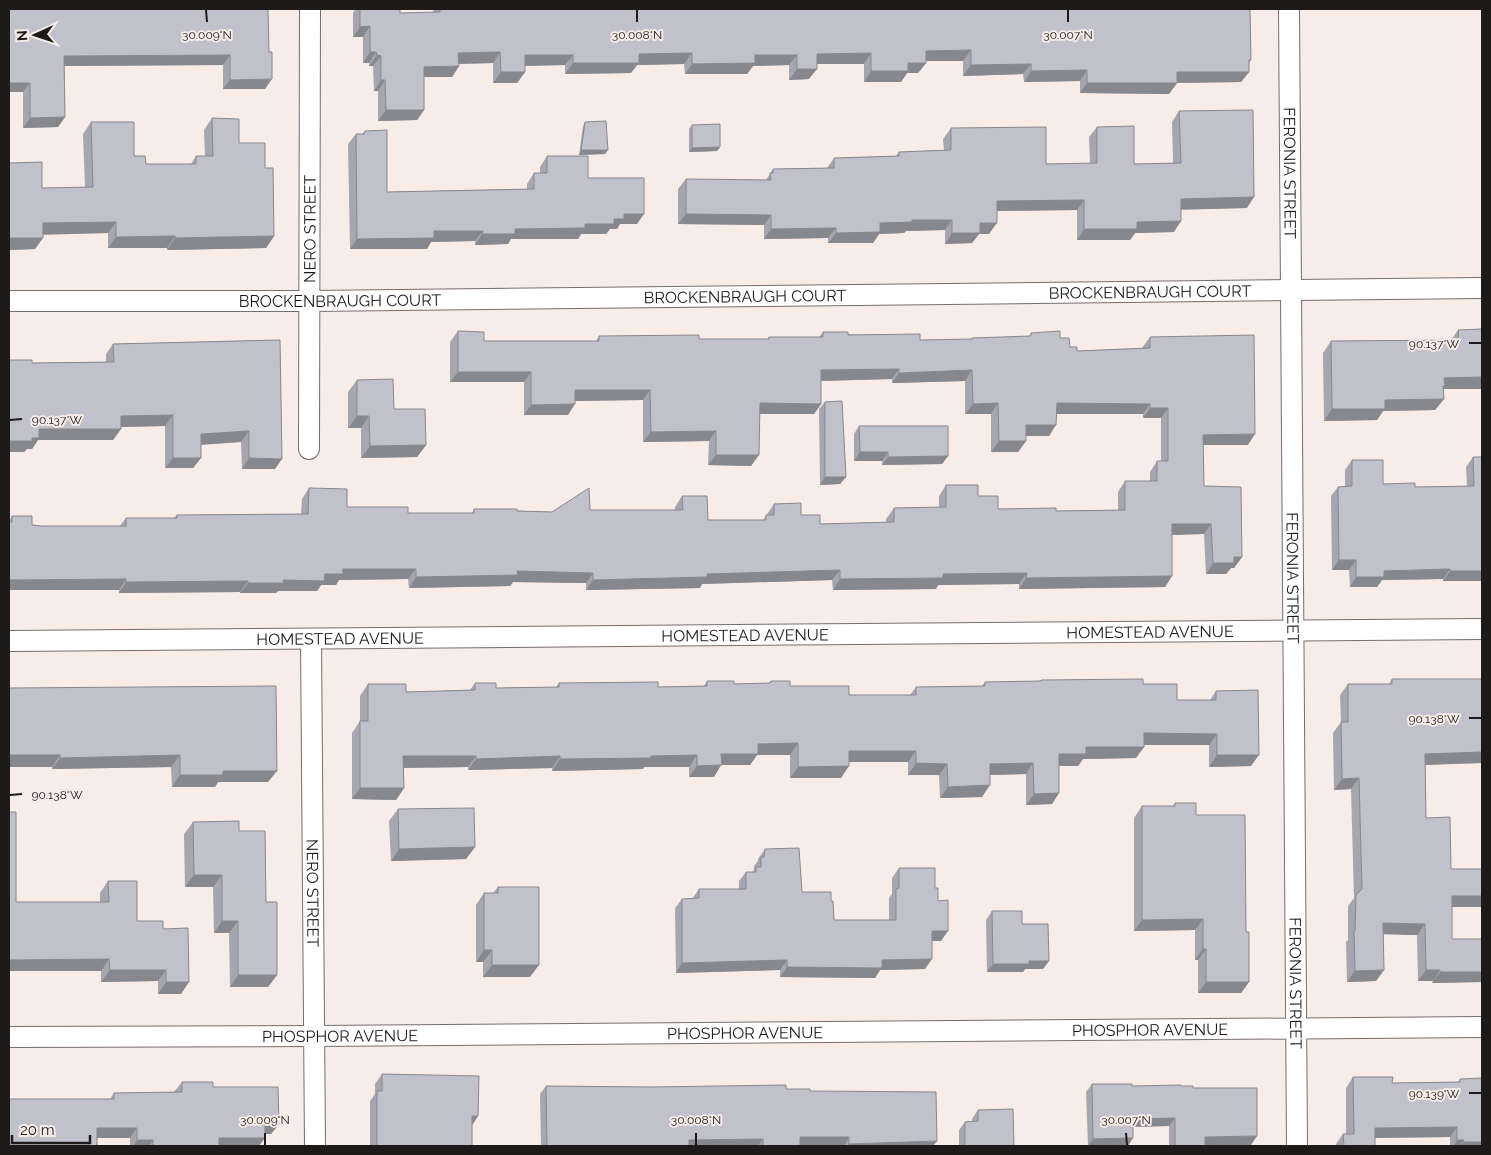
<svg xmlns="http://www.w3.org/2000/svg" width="1491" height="1155" viewBox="0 0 1491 1155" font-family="Raleway,sans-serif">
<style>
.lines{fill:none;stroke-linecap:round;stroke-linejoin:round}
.minor-casing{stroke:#776d6a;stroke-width:22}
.minor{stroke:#fff;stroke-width:20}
.wall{fill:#a6a6af}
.shaded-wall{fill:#87878e}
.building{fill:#c1c1cb;stroke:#87878e}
.ticks{fill:none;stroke:#1e1a19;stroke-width:2}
.labels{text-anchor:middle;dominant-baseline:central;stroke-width:4;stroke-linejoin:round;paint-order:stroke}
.street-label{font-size:16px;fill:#1e1a19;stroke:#f7ece7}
.ticks-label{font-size:12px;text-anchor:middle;fill:#1e1a19;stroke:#f7ece7;stroke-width:4;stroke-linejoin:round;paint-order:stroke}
</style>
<rect width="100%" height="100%" fill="#f7ece7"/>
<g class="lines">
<defs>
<g id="minor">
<path id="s1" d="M1289 9 1297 1146"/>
<path id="s2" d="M9 301H310L1482 288"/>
<path id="s3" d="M309 449 310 9"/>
<path id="s4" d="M311 639 315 1146"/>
<path id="s5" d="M9 641 1482 629"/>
<path id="s6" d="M9 1037 315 1036 1482 1027"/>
</g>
</defs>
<use href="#minor" class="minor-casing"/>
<use href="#minor" class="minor"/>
</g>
<path class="wall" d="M9 9H268L265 89H223V65L64 66 65 117 58 127 23 128V92H9Z
M356 9H400V13L432 12 435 9H1250L1251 60 1249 63V72L1241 82 1177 83 1169 94 1080 93V81L1024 82 1023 74 963 76V61H926V63L918 73H907L901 82H864V64H817L809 79 789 80V65L753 66 747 74H685L684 64 637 65 631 73 565 74V65L525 66V72L517 83H493V63L459 64V66L452 77H424V110L417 120 378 121V91H374L373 66H369V63H363V37H353V13Z
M1179 111 1247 208 1181 209 1174 232 1135 233 1130 240H1077V210L997 211 989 234H979L972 243 945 244V230L906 231 904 233 879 234 873 243H828V238L764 239V225L678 224V189L686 179 766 180 773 169 827 168 834 158 896 156 899 152 944 150 943 139 951 128 1046 164 1090 163 1089 137 1097 127 1134 164 1173 163 1172 122Z
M212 118 265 168 274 236 266 248 167 250V248H108V233L43 234 35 249 9 250V163L42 188 85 187 83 134 91 122 146 164H191L196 156H205L204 130Z
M585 122 605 154 579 155 583 126Z
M692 125 720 147 717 151 689 152V129Z
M365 131 387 192 527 189V184L534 173H540V167L547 156 588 178 637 224H620L617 229H610L606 234H581L578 239H511L508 244 475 245V241L431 242 427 249H350L348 144 356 134H362Z
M1482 329V389H1443L1444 399 1435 410 1383 411 1377 420 1324 421 1323 353 1331 341 1451 340 1458 330Z
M458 331 484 341H596L599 336 699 339H768L769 337H819L823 332 920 340H970L972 338 1029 336 1031 333 1060 338 1070 347 1077 351 1142 348 1150 337 1248 445H1203L1204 486 1242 557 1234 568H1231L1226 574H1206L1204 534 1172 535V576L1165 587 1019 589V584L938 585 936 589 833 590 832 580 702 584 700 588 586 590V583L513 582 510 586 409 588 408 579 339 580 336 585H321L317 591H278L276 593H240V592L119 593V590H9V521L12 516 32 525 42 526H120L126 518H174L177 515 301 514 302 499 309 488 347 507 408 513H472L474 509 552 512 590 510H675V507L682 496 708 520H763L774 504 820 524 886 522V519L894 508 939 507V496L946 485 978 496 998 509 1056 511 1118 510V492L1125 481H1150V472L1157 461H1161V418H1143V414H1057L1049 436H1026V441L1018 452H991V414H965V381L892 383V379L821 381V404L814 414H759L751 466 708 465 709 441 643 442V400L575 401 568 415H524V382H450V342Z
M280 340 275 469H242L241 442 201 445V458L193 468H165V426L121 427V429L113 440H38L32 449H27L24 452H9V360L32 363 106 362V354L113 344Z
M357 380 426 445 417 457 361 458V428H348V392Z
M825 402 846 477 840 484 820 485 819 409Z
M859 426 948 456 942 464 882 465V461H854V434Z
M1473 457H1482V581H1443V579L1382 580 1377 587H1350L1349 570H1332L1331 496 1338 487 1345 486V470L1352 460 1383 484 1415 487 1467 486 1466 467Z
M1392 679H1482V763L1425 765 1426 818 1452 907V939L1482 981 1481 982 1432 983 1433 981H1418L1417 935 1383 934 1384 970 1376 981 1347 982 1346 942 1348 940V906L1354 898 1351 789 1334 790 1333 733 1341 722 1340 695 1348 684H1389Z
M1041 680 1143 684 1177 700H1210L1216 691 1251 766 1209 767V745H1144V747L1136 758 1083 759 1078 766H1059V793L1052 804 1026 805V774L990 775 982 797 940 798 939 775H908V762H849L841 778H790V755H757L750 765H721L714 777H689V767H644L643 769 552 771V768L468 770V767L403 768 404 788 396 800 352 799V733L360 721V696L368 684 406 692 470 690 475 683 496 688 556 687 559 683 658 687 704 686 707 681 734 684 769 683 771 681 790 686 849 695H910L916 687 982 686 985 682 1039 681Z
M9 688 268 782H218L215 787H172L171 767 52 769V767Z
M1175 803 1196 815 1246 932 1249 982 1241 993H1198V960H1195V930L1134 931V818L1142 806H1173Z
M398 809 475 847 466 859 391 861 389 821Z
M9 812 16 902H100V893L108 881 137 921 163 929 181 994H158V981L101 982V971H9Z
M193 822 239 831 266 902 277 975 268 987H230L229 933H214L213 887H185L184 834Z
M765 849 802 892 831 901 834 920H889V898L892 894V878L899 868 935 888 938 901 941 941H932L925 969 880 970 875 978 780 977V970L676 973 675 908 682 899H692L699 889H739V881L746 872H753L754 869V866L758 861V859Z
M498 887 530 977H483V962H476V905L484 893H493Z
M992 911 1022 924 1043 969H1025L1023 972H987L986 920Z
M382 1074 478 1116 472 1125V1146H370V1101L375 1094V1084Z
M1353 1077 1392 1083 1458 1082 1460 1079 1482 1146H1450V1137L1375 1138V1146H1336V1144L1343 1134H1346V1088Z
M182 1082 213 1087 279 1124 271 1134H265L259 1146H130V1138H97V1146H9L110 1099 114 1093 174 1092Z
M1092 1084 1132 1086H1181L1193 1088 1251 1145H1205V1146H1169V1126L1133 1127 1128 1146H1088L1086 1092Z
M546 1086 786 1089 810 1091 937 1141 933 1146H844L800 1145V1146H541L540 1094Z
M978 1110 1014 1146H959V1130L965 1122 972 1121V1119Z"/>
<path class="shaded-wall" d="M370 26 363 37H353L360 27Z
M971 50 963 61H918L926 51Z
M370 52H376L369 63H363Z
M500 52 493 63 451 64 458 53Z
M692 53 684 64 637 65 631 73 565 74 573 63 639 54Z
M871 53 864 64H809L817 54Z
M230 55 223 65 58 66 64 56Z
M377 55 381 56 373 66H369Z
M525 55H573L565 65 517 66Z
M755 55H797L789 65 753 66 747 74H685L692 64Z
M908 63H926L918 73H907L901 82H864L871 71Z
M1031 64 1023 74 963 76 971 65Z
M459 66 452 77H416L424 67Z
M797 69H817L809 79 789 80Z
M1087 70 1080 81 1024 82 1031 71Z
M501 72H525L517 83H493Z
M1177 72H1249L1241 82 1169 83Z
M272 79 265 89H223L230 80Z
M381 80H385L378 91H374Z
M9 83H30L23 92H9Z
M1087 83H1177L1169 94 1080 93Z
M386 110H424L417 120 378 121Z
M65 117 58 127 23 128 30 118Z
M720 147 717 151 689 152 692 148Z
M581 150H608L605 154 579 155Z
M1254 197 1247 208 1173 210 1181 199Z
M1084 200 1077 210 989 211 997 201Z
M624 214H644L637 224H620L617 229H610L606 234H581L578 239H511L508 244 475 245 482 234 515 229 585 224 614 219Z
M686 214 771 215 764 225 678 224Z
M912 220H952L945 230 906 231 904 233 879 234 873 243H828L836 233 880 223Z
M1181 221 1174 232 1135 233 1130 240H1077L1084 229 1137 222Z
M116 222 108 233 35 235 43 223Z
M980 223H997L989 234H979L972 243 945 244 952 233Z
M836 228 828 238 764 239 771 229Z
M434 231H483L475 241 431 242 427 249H350L357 239Z
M175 236 167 248H108L116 237Z
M274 236 266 248 167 250 175 238Z
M9 238H43L35 249 9 250Z
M899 369 892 379 814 381 821 370Z
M972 370 965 381 892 383 899 373Z
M458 372H531L524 382H450Z
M1482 377V389H1442L1444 378Z
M575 390H650L643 400 568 401Z
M1444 399 1435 410 1383 411 1377 420 1324 421 1332 409 1385 400Z
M760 403 821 404 814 414H752Z
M998 403 991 414H965L973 404Z
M1057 403 1150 404 1143 414H1049Z
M575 404 568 415H524L531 405Z
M1150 408H1168L1161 418H1143Z
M173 415 165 426 113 427 121 416Z
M357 416H369L361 428H348Z
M1026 425H1056L1049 436H1018Z
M39 429H121L113 440H38L32 449H27L24 452H9V441Z
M249 431 241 442 193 445 201 434Z
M716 431 709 441 643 442 651 432Z
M1255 434 1248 445H1196L1203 435Z
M999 441H1026L1018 452H991Z
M426 445 417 457 361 458 370 446Z
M860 452H888L882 461H854Z
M716 455H759L751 466 708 465Z
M948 456 942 464 882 465 888 457Z
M173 458H201L193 468H165Z
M249 458 282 459 275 469H242Z
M825 477H846L840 484 820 485Z
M1172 524H1211L1204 534 1165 535Z
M1234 557H1242L1234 568H1231L1226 574H1206L1213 563Z
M1339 560H1356L1349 570H1332Z
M343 569H416L408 579 339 580 336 585H321L317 591H278L276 593H240L248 583 283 580 325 574Z
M1450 569 1443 579 1382 580 1377 587H1350L1356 577 1384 571Z
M840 570 832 580 702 584 700 588 586 590 593 580 707 574Z
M517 571 593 573 586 583 513 582 510 586 409 588 416 577Z
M1450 571H1482V581H1443Z
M1027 573 1019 584 938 585 936 589 833 590 840 579 943 574Z
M1172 576 1165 587 1019 589 1026 578Z
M126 579 119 590H9V580Z
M248 581 240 592 119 593 126 582Z
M1144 733 1217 734 1209 745H1136Z
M798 743 790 755H757L750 765H721L714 777H689L697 766 721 754 758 744Z
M1086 747H1144L1136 758 1083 759 1078 766H1051L1059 754Z
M849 751H916L908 762H841Z
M1482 752V763L1418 765 1425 754Z
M9 755H60L52 767H9Z
M180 755 171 767 52 769 60 758Z
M697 755 689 767H644L643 769 552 771 560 759Z
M1217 755H1259L1251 766 1209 767Z
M403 756H476L468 767 395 768Z
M560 756 552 768 468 770 476 759Z
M916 763 947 764 939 775H908Z
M1033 763 1026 774 982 775 990 764Z
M849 766 841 778H790L798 767Z
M223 771H277L268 782H218L215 787H172L180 775Z
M1359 778 1351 789 1334 790 1342 779Z
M990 785 982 797 940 798 948 787Z
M360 788H404L396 800 352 799Z
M1059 793 1052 804 1026 805 1034 794Z
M475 847 466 859 391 861 399 849Z
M194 875H222L213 887H185Z
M1452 896H1482V907H1445Z
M1203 919 1195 930 1134 931 1142 920Z
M222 921H238L229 933H214Z
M1383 923 1425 924 1417 935 1375 934Z
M932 931H948L941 941H925Z
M1203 949H1206L1198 960H1195Z
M484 950H492L483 962H476Z
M109 959 101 971H9V960Z
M932 959 925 969 880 970 875 978 780 977 787 967 882 960Z
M787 960 780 970 676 973 682 963Z
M1029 961H1049L1043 969H1025L1023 972H987L993 964Z
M492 965H539L530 977H483Z
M110 970H166L158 981 101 982Z
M1384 970 1376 981 1347 982 1355 971Z
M1426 970H1440L1433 981H1418Z
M1440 972H1482V981L1481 982 1432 983Z
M238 975H277L268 987H230Z
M166 982H189L181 994H158Z
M1206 982H1249L1241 993H1198Z
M472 1116H478L471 1127Z
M1175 1118 1169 1126 1128 1127 1133 1119Z
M265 1124H279L271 1134H258Z
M1457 1127 1450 1137 1367 1138 1375 1128Z
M97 1128H137L130 1138H90Z
M1257 1136 1251 1145H1199L1205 1137Z
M800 1137H849L844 1146 794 1145Z
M219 1138H265L259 1146H213Z
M1133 1138 1128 1146H1088L1093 1139Z
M763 1139 758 1146H685L689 1140Z
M137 1140H153L149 1146H133Z
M1457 1140H1464L1459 1146H1453Z
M937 1141 933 1146H848L849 1144Z
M1463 1142H1482V1146H1460Z"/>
<path class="building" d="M9 9H268L269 52H272V79L230 80V55L64 56 65 117 30 118V83H9Z
M360 9H400V13L440 12V9H1250L1251 60H1249V72H1177V83H1087V70L1031 71V64L971 65V50L926 51V63H908V71H871V53L817 54V69H797V55H755V63L692 64V53L639 54V63H573V55H525V72H501L500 52 458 53 459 66 424 67V110H386L385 80H381V56L377 55 376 52H370V26L360 27Z
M1253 110 1254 197 1181 199V221L1137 222V229H1084V200L997 201V223H980V233H952V220H912V222L880 223V232L836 233V228L771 229V215L686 214V179L771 180 770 173H773V169L834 168V158L899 156V152L951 150V128L1046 127V164L1097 163V127L1134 126V164L1181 163 1179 111Z
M212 118 239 119V143H265V168H273L274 236 175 238V236L116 237V222L43 223V238H9V163L42 162V188L93 187 91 122H134V156H145L146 164H196V156H213Z
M606 121 608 150H581L585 122Z
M720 124V147L692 148V125Z
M387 130V192L534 189V173H547V156H588V178H644V214H624V219H614V224H585V228L515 229V234H482L483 231H434V238L357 239 356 134H364L365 131Z
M1482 329V377L1444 378 1445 386H1443L1444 399 1385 400V409H1332L1331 341 1459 340 1458 330Z
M458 331 484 332V341H599V336L699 335V339H769V337H823V332H848V335L920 334V340L972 339V338L1031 336V333L1060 331V338H1069L1070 347H1077V351L1150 348V337L1254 335 1255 434 1203 435 1204 486 1241 487 1242 557H1234V563H1213L1211 524H1172V576L1026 578 1027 573 943 574V578L840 579V570L707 574V577L593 580V573L517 571 518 575 416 577V569H343V574H325L324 581 283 580 284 583H248V581L126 582V579L9 580V522H12V516H32V525L42 526H126V518H177V515L308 514 309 488 347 489V507H408V513H474V509H517V511L552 512 589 488 590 510H683L682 496H707L708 520H766V515H774V504L801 503V515H820V524L894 522V508L946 507V485H978V496H998V509L1056 508V511L1125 510V481H1157V461H1168V408H1150V404L1057 403 1056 425H1026V441H999L998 403 973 404 972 370 899 373V369L821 370V404L760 403 759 455H716V431L651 432 650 390H575V404L531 405V372H458Z
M280 340 282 459 249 458V431L201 434V458H173V415L121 416V429H39V438H32V441H9V360H32V363L114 362 113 344Z
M393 379 394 409H425L426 445 370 446 369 416H357V380Z
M842 401 846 477H825V402Z
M859 426H948V456L888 457V452H860Z
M1473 457H1482V571H1450V569L1384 571V577H1356V560H1339L1338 487 1352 486V460H1383V484L1415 483V487L1474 486Z
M1143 679V684H1177V700H1216V691L1258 690 1259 755H1217V734L1144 733V747H1086V754H1059V793L1034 794 1033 763 990 764V785L948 787 947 764 916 763V751H849V766L798 767V743L758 744V754H721L722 765 697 766V755L651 756V758L560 759V756L476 759V756H403L404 788H360V721H368V684H406V692L475 690V683H496V688L559 687V683L658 682V687L707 686V681H734V684L770 683 771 681H790V686H849V695H916V687L985 686V682L1041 681V680Z
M1392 679H1482V752L1425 754 1426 818 1450 817 1451 869H1482V896H1452V939H1482V972H1440V970H1426L1425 924 1383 923 1384 970 1355 971 1354 931H1355L1356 895 1362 889 1359 778 1342 779 1341 722H1348V684H1392Z
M276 686 277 771H223V775H180V755L60 758V755H9V688Z
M1175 803H1196V815H1245L1246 932H1249V982H1206V949H1203V919L1142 920V806H1175Z
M474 808 475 847 399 849 398 809Z
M9 812H16V902H109L108 881H137V921H163V929L188 928 189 982H166V970H110L109 959 9 960Z
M239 821V831H265L266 902H277V975H238V921H222V875H194L193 822Z
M799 848 802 892H831V901H833L834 920H896V889L899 888V868H935V888H938V901L948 900V931H932V959L882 960V968L787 967V960L682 963V899L699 898V889H746V872H756V867H761V857H764L765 849Z
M498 887H539V965H492V950H484V893H498Z
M992 911H1022V924H1048L1049 961H1029V964H993Z
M382 1074 479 1076 478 1116H472V1146H377V1091H382Z
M1353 1077H1393L1392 1083 1460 1082V1079L1482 1078V1142H1463L1464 1140H1457V1127L1375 1128V1146H1344L1343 1134H1354Z
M182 1082H213V1087H278L279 1124H265V1138H219V1146H153V1140H137V1128H97V1146H9V1099H114V1093L182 1092Z
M1092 1084H1132V1086L1181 1085V1086H1193V1088H1257V1136L1205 1137V1146H1175V1118L1133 1119V1138L1093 1139Z
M786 1085V1089H810V1091L936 1092 937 1141 849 1144V1137H800V1146H763V1139L689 1140V1146H547L546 1086 652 1087Z
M1013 1109 1014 1146H965V1122L978 1121V1110Z"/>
<path class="ticks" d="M206 10 207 22M637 10V22M1068 10V22M1469 343H1481M10 420 22 419M1469 718H1481M10 795 22 794M1469 1093H1481M265 1133V1145M696 1133V1145M1126 1133 1127 1145"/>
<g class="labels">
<g class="street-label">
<text stroke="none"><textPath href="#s1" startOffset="164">FERONIA STREET</textPath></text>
<text stroke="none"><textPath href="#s3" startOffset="220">NERO STREET</textPath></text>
<text stroke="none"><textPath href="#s2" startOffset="1141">BROCKENBRAUGH COURT</textPath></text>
<text stroke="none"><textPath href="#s2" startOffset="736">BROCKENBRAUGH COURT</textPath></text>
<text stroke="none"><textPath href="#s2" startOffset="331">BROCKENBRAUGH COURT</textPath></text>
<text stroke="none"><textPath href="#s1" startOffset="569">FERONIA STREET</textPath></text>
<text stroke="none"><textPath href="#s5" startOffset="1141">HOMESTEAD AVENUE</textPath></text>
<text stroke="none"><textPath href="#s5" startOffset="736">HOMESTEAD AVENUE</textPath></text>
<text stroke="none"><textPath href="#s5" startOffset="331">HOMESTEAD AVENUE</textPath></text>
<text stroke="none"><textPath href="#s4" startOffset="254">NERO STREET</textPath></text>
<text stroke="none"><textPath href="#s1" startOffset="974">FERONIA STREET</textPath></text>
<text stroke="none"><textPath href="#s6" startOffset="1141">PHOSPHOR AVENUE</textPath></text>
<text stroke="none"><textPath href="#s6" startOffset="736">PHOSPHOR AVENUE</textPath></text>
<text stroke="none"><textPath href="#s6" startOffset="331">PHOSPHOR AVENUE</textPath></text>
</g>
</g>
<g class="ticks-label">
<text x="207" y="39">30.009°N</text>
<text x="637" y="39">30.008°N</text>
<text x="1068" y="39">30.007°N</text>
<text x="1434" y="348">90.137°W</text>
<text x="57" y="424">90.137°W</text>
<text x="1434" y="723">90.138°W</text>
<text x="57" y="799">90.138°W</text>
<text x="1434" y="1098">90.139°W</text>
<text x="265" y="1124">30.009°N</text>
<text x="696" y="1124">30.008°N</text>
<text x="1126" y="1124">30.007°N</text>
</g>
<rect width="1491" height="1155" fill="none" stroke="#1e1a19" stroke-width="20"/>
<g transform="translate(35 35) rotate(267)" stroke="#f7ece7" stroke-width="4" paint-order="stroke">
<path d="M0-4L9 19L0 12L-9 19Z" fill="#1e1a19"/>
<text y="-8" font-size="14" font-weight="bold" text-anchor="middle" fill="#1e1a19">N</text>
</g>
<path d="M12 1135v8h78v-8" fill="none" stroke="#1e1a19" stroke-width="2.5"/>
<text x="20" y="1135" font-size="15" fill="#1e1a19" stroke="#f7ece7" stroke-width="4" paint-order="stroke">20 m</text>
</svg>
